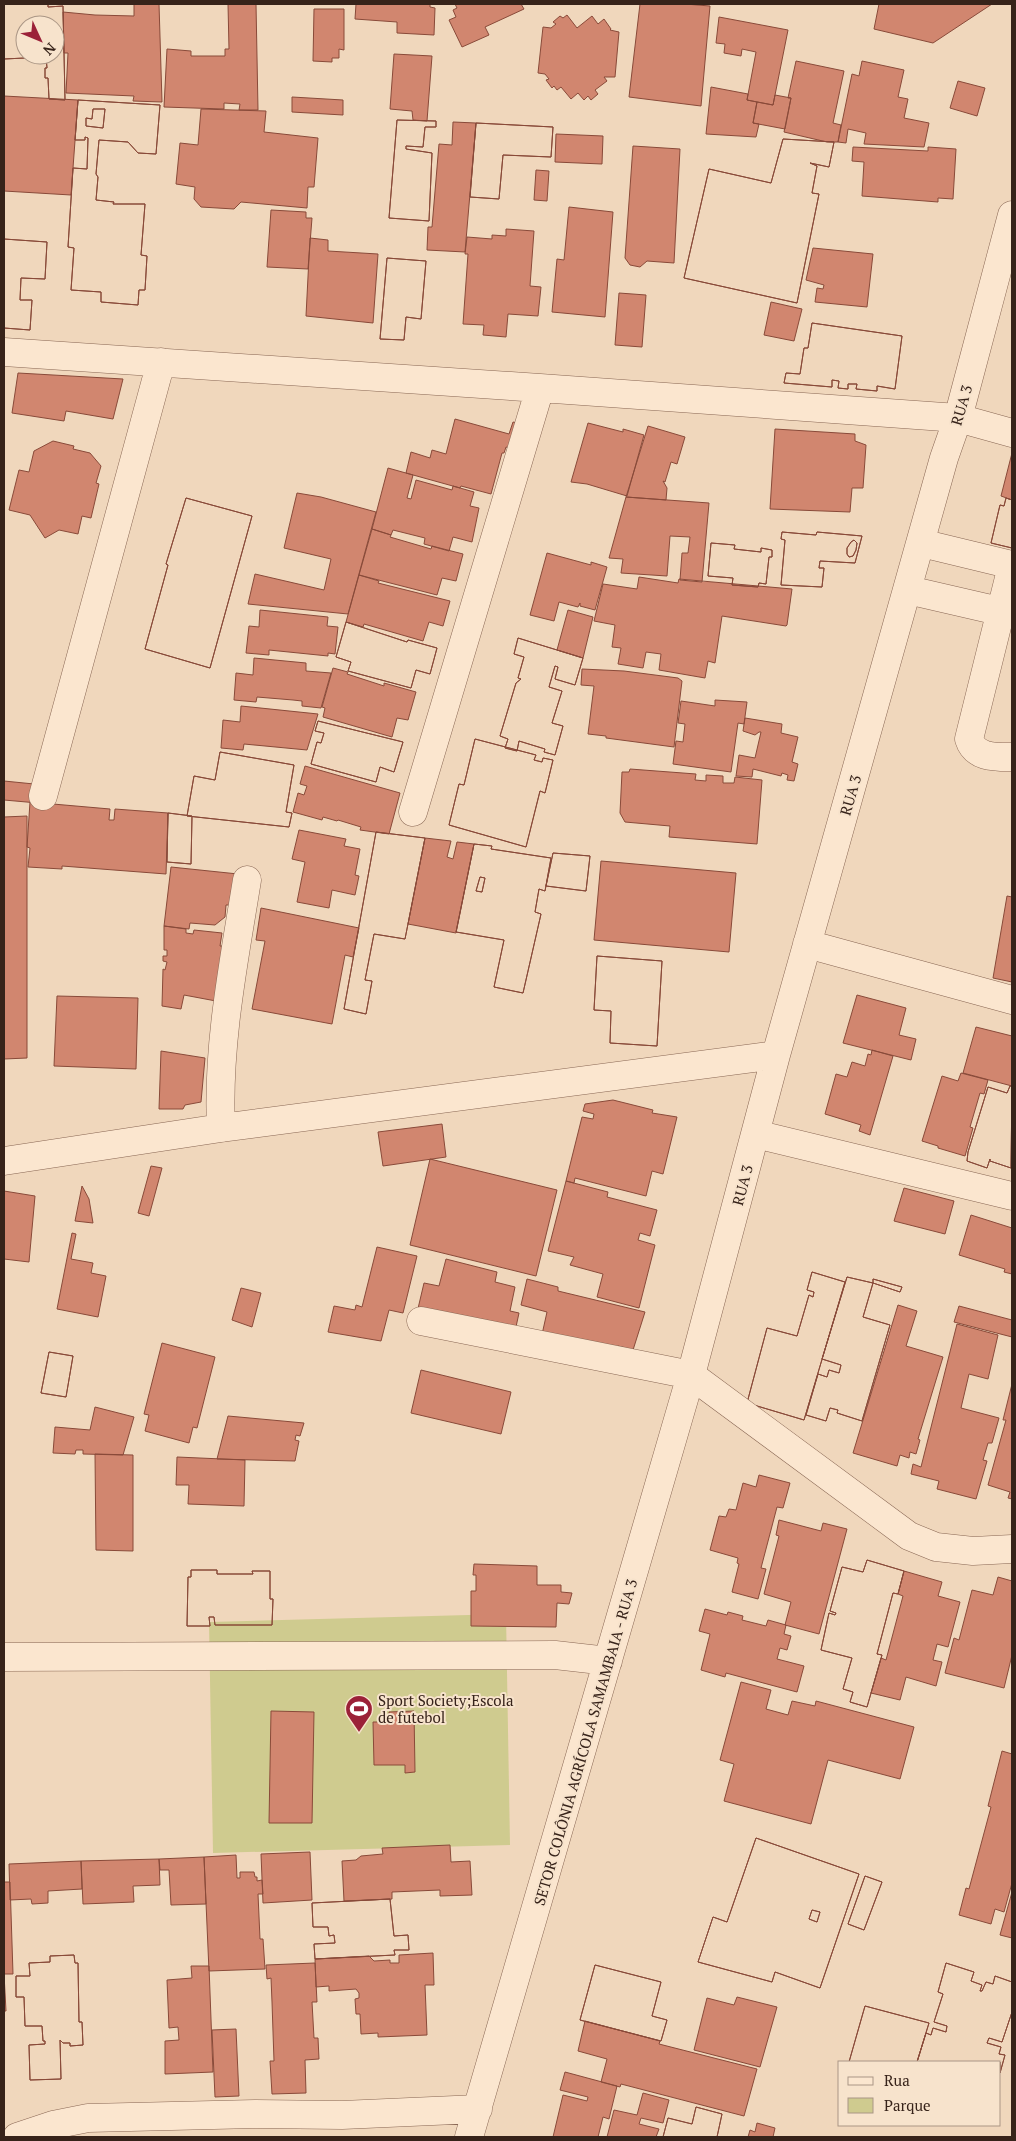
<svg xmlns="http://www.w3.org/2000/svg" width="1016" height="2141" viewBox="0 0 1016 2141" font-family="'PT Serif',serif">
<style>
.green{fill:#cfcb8f}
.building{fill:#d1866f;stroke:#894a39;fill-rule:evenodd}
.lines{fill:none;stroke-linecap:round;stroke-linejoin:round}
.minor-casing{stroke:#896754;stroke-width:29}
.minor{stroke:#fbe6cf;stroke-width:28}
.labels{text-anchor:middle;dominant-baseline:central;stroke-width:4;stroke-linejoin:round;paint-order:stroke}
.street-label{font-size:15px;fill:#37231a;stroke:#f7e3cc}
.poi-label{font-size:15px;fill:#37231a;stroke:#f7e3cc;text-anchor:start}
</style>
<rect width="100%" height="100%" fill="#f0d7bc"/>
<path class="green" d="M506 1614 510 1845 213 1853 209 1622Z"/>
<path class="building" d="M4 4H48V7L63 6 65 100 49 99 48 78H45V68H47L46 57 4 59ZM25 25H55V55H25Z
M4 4H48V7L63 6 65 100 49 99 48 78H45V68H47L46 57 4 59ZM25 25H55V55H25Z
M134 4H159L162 102 133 101 134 96 66 93 68 53H64L63 12 95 15 134 16Z
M228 4H256L258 110H239L240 104 224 103V109L164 107 167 49 191 51V56H225V49H229Z
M356 4H430V7L435 8 434 35 397 33V22L355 19Z
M455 4H521L524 9 485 27 489 35 462 47 449 20 456 17 453 10 457 8Z
M640 4H685L710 6 701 106 629 97Z
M879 4H992L933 43 874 29Z
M314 9H344V50L339 49V58H332V62L313 61Z
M567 15 577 28 592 16 598 24 604 19 611 29 610 30 619 32 615 77H604L607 81 595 90 598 94 591 100 588 96 584 100 578 93 571 99 561 87 557 90 554 86 552 88 546 80 549 79 545 74 538 73 543 27 551 28 556 24 553 22 560 16 563 18Z
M719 17 788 30 773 105 747 100 756 52 742 49 741 56 724 53 725 44 716 43Z
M394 54 432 56 427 121 413 120 412 111 390 109Z
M796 61 844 71 833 123 841 125 838 142H827L784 132 791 98H788Z
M862 61 904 70 898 97 908 99 904 118 929 123 924 147 864 144 866 133 848 129 846 143 838 142 852 74 859 76Z
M958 81 985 88 977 116 950 108Z
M711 87 748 94 747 100 757 102 753 123 759 124 756 137 706 134Z
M775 95 791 98 785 129 753 123 757 102 773 105Z
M4 96 78 100 71 195 4 191Z
M292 97 343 100V115L292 112Z
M78 100 160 105 156 154 138 153 128 142 99 140 96 174 98 177 96 200 114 202 113 204H145L141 255 147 256 145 290H139L138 305 101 302V292L71 290 74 248 68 247 73 168 87 169 88 138 85 137V140H75ZM93 109H105L103 128 86 126V118L92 119Z
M78 100 160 105 156 154 138 153 128 142 99 140 96 174 98 177 96 200 114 202 113 204H145L141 255 147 256 145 290H139L138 305 101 302V292L71 290 74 248 68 247 73 168 87 169 88 138 85 137V140H75ZM93 109H105L103 128 86 126V118L92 119Z
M201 109 266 111 264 132 318 138 314 187H308L307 208 241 202 234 209 201 207 194 199 195 187 176 184 180 143 198 145Z
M397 120 436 121V127H425L423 147 406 146V149L432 153 429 221 389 218Z
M397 120 436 121V127H425L423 147 406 146V149L432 153 429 221 389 218Z
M453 122 476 123 465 252 427 250 428 227H432L439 144 452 145Z
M476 123 553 127 551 157 503 155 499 199 470 197Z
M476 123 553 127 551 157 503 155 499 199 470 197Z
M556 134 603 136 602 164 555 162Z
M783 139 834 142 829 167 810 163 817 166 812 193 819 194 797 303 684 278 709 169 771 183Z
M783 139 834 142 829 167 810 163 817 166 812 193 819 194 797 303 684 278 709 169 771 183Z
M633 146 680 149 674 263 647 261 640 267 630 265 625 258Z
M853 147 928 151V147L956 149 953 199 938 198V202L862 196 864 162 852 161Z
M536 170 549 171 547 201 534 200Z
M569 207 613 212 605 317 552 312 557 259 564 260Z
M271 210 306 212V218H312L308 269 267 267Z
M506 229 534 231 530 286 541 287 538 316 508 314 506 337 483 335 484 325 463 324 468 254H465L467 237 492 239V235L506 236Z
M310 238 328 240V251L378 254 373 323 306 316Z
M4 239 47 242 45 279 21 278 20 300H32L30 330 4 328Z
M4 239 47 242 45 279 21 278 20 300H32L30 330 4 328Z
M813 248 873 254 867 307 815 302 817 288 823 289 824 285 806 280Z
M387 258 426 261 421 319 406 317 404 340 380 339Z
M387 258 426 261 421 319 406 317 404 340 380 339Z
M619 293 646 295 642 347 615 345Z
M771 302 802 309 794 341 764 335Z
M812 323 902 336 895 389 877 386V391L856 389 857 384H848V389L838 388 839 381 832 380V387L784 383 786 373 800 374 804 348H808Z
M812 323 902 336 895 389 877 386V391L856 389 857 384H848V389L838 388 839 381 832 380V387L784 383 786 373 800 374 804 348H808Z
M18 373 123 379 113 419 66 411 64 421 12 413Z
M455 419 509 434 513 422 522 424 515 450 506 447 504 453H502L491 494 461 486 460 488 406 473 411 452 430 458 432 450 446 454Z
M588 423 623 432V429L644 435 627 496 587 484 571 482Z
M648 426 685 437 677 464 671 462 665 482 663 481 667 488 666 500 626 497Z
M775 429 855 434V441L866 445 863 488H852L850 512 770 509Z
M53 441 74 446 73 449 90 453 101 466 96 483 99 484 91 518 82 516 78 534 59 530 45 538 30 515 9 510 19 470 29 472 34 451Z
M1012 453V500L1001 496Z
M388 468 413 475 407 498 411 499 416 480 452 490 453 486 474 492 470 506 479 508 472 542 453 537 449 551 424 544 425 538 393 530 391 535 372 529Z
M297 493 321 497 376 512 348 614 248 604 255 574 324 590 331 559 284 548Z
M626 497 709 503 702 582 680 580 682 553H688L690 537 670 536 667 576 621 573 623 559 609 558Z
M186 498 252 516 210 668 145 649 168 565 166 564Z
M186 498 252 516 210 668 145 649 168 565 166 564Z
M1006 498 1012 500V548L991 543 1000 505 1004 506Z
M1006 498 1012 500V548L991 543 1000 505 1004 506Z
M372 529 391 535 390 537 431 549 432 546 463 554 456 581 442 578 437 595 359 575Z
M782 532 816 535 817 532 862 536 855 563 820 561 819 568H824L822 587 781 585 785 540 781 539ZM854 540 857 543 856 550 853 556 849 557 847 554V548L851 542Z
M782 532 816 535 817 532 862 536 855 563 820 561 819 568H824L822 587 781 585 785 540 781 539ZM854 540 857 543 856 550 853 556 849 557 847 554V548L851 542Z
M711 543 735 545 734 549 761 552V548L772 550V557H769L766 584 759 583 758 587 732 585 733 578 708 576Z
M711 543 735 545 734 549 761 552V548L772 550V557H769L766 584 759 583 758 587 732 585 733 578 708 576Z
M547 553 591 565V562L607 567 595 610 580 606V603L578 607 559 602 554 621 530 615Z
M359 575 379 581 378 583 450 601 443 626 429 622 423 641 364 624 363 627 346 622Z
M639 577 678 583 679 579 792 589 787 625 786 626 722 616 715 663 708 661 705 678 659 670 661 654 646 652 643 668 618 664 621 648 612 647 615 625 594 621 603 584 637 589Z
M260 610 328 617 327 626 338 627 335 654 328 653V656L269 650V655L246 653 249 626 259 627Z
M568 610 593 617 583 658 557 650Z
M346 622 407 642 408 640 437 648 430 674 416 670 411 688 348 671 351 662 336 657Z
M346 622 407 642 408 640 437 648 430 674 416 670 411 688 348 671 351 662 336 657Z
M518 638 583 658 575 685 555 679 558 667 555 666 549 687 562 691 552 723 563 726 555 755 544 752 545 749 519 741 517 751 505 748 508 739 500 736 516 683 521 679 518 678 524 657 514 654Z
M518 638 583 658 575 685 555 679 558 667 555 666 549 687 562 691 552 723 563 726 555 755 544 752 545 749 519 741 517 751 505 748 508 739 500 736 516 683 521 679 518 678 524 657 514 654Z
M254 658 306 663V671L331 673 321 708 302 706V701L293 700 257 697 256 702 234 700 236 673 253 675Z
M333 668 348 672 347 674 384 686V683L416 692 408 720 397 718 392 737 323 717 325 708 322 707Z
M582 669 624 671 678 678 682 681 674 747 606 738V736L588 734 594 686 581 685Z
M715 700 747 702 744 724 738 723 731 772 673 764 676 741 683 742 685 724 678 723 681 701 715 706Z
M241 706 318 714 307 750 244 744 243 750 221 748 223 720 240 722Z
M745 718 782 724 781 733 798 737 792 762 798 764 794 781 787 780 788 775 782 773 781 776 753 769 752 777 736 776 739 755 755 758 761 732H759L755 735 743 731Z
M318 721 403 742 394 772 380 767 376 782 311 764 317 742 321 743 324 733 315 731Z
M318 721 403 742 394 772 380 767 376 782 311 764 317 742 321 743 324 733 315 731Z
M475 739 536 755 534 760 542 762 543 758 553 760 545 793 540 791 526 847 449 825 459 784 464 785Z
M475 739 536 755 534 760 542 762 543 758 553 760 545 793 540 791 526 847 449 825 459 784 464 785Z
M220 752 294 765 286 812 292 813 289 827 187 816 194 776 215 780Z
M220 752 294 765 286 812 292 813 289 827 187 816 194 776 215 780Z
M305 766 400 793 389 834 360 830 361 827 338 820 337 821 323 817 322 820 293 812 298 793 304 795 307 786 300 784Z
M630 769 696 774 695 780 706 781V775L723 776V783H734L735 777 762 780 757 844 669 837 670 826 625 822 620 813 622 772H629Z
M4 781 54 786 49 804 4 800Z
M30 802 110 809 109 820H114L115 809 168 813 166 874 62 866V869L28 867 30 848 27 847Z
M168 813 192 816 191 864 167 862Z
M168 813 192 816 191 864 167 862Z
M27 816V1058L4 1059V817Z
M299 830 346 839 344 846 360 849 355 875 359 876 355 895 332 890 329 908 297 902 305 862 292 859Z
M376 832 425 838 405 939 374 934 365 980 372 981 366 1014 344 1009Z
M376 832 425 838 405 939 374 934 365 980 372 981 366 1014 344 1009Z
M425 838 451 841 447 857 453 859 457 842 474 844 456 933 408 924Z
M474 844 492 846 491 849 551 858 545 891 539 889 535 912 541 914 523 993 494 987 504 940 456 932ZM480 877 485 878 482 892 476 891Z
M474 844 492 846 491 849 551 858 545 891 539 889 535 912 541 914 523 993 494 987 504 940 456 932ZM480 877 485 878 482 892 476 891Z
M553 853 590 856 586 891 546 886Z
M553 853 590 856 586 891 546 886Z
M601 861 736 873 729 952 594 940Z
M171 867 238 874 232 905H226L225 917 215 925 190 923 189 929 164 926Z
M1007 896 1012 897V982L993 978Z
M261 908 359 928 353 957 345 955 332 1024 252 1009 265 941 256 940Z
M164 926 186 929V933L193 934 194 930 222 933 220 946H225L216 1001 184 995 181 1009 162 1006 163 969 165 970 167 962 163 961V956H167V950H164Z
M597 956 662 961 657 1046 610 1043 611 1011 594 1010Z
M597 956 662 961 657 1046 610 1043 611 1011 594 1010Z
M857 995 906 1008 899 1035 916 1039 911 1060 843 1043Z
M57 996 138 998 136 1069 54 1066Z
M976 1027 1012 1036V1086L963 1073Z
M872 1050 893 1056 870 1135 859 1131 861 1125 825 1114 836 1074 847 1077 852 1062 865 1066 868 1054 871 1055Z
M161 1051 205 1058 201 1102 185 1105 183 1109H159Z
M961 1073 988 1080 984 1094 980 1093 970 1127 973 1128 965 1156 938 1148V1146L922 1141 942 1076 958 1081Z
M1010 1086H1012L1011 1168 990 1161V1159L987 1168 967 1161 968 1152 988 1087 1007 1093Z
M1010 1086H1012L1011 1168 990 1161V1159L987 1168 967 1161 968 1152 988 1087 1007 1093Z
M613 1100 653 1110 652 1113 677 1117 663 1174 652 1171 646 1196 575 1178 574 1183 566 1181 582 1117 593 1119 594 1114 583 1111 585 1104Z
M442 1124 446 1157 383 1166 378 1132Z
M430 1159 557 1190 536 1276 410 1245Z
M151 1166 162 1168 149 1216 138 1213Z
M566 1181 608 1192 607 1197 657 1210 650 1236 640 1233 638 1240 655 1245 639 1308 597 1297 603 1274 570 1265 574 1257 548 1251Z
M82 1186 89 1199 93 1223 75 1221Z
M904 1188 954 1201 945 1234 894 1221Z
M4 1191 35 1196 29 1262 4 1259Z
M971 1215 1012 1228V1274L1004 1272 1005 1269 959 1255Z
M72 1233 76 1234 71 1259 93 1263 91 1273 106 1276 98 1317 57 1309Z
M377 1247 417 1256 403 1313 389 1310 381 1341 328 1332 334 1306 355 1310 356 1305 362 1307Z
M446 1259 497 1272 495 1282 515 1287 510 1311 519 1313 514 1336 416 1317 424 1283 439 1286Z
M812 1272 845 1282 804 1420 747 1403 767 1328 797 1336 809 1295 813 1297 814 1292 807 1290Z
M812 1272 845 1282 804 1420 747 1403 767 1328 797 1336 809 1295 813 1297 814 1292 807 1290Z
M847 1277 873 1283V1279L902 1287 900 1292 873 1283 863 1317 890 1325 862 1421 837 1413 838 1410 830 1408 826 1421 806 1415 818 1374 827 1377 829 1370 839 1373 841 1365 822 1359Z
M847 1277 873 1283V1279L902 1287 900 1292 873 1283 863 1317 890 1325 862 1421 837 1413 838 1410 830 1408 826 1421 806 1415 818 1374 827 1377 829 1370 839 1373 841 1365 822 1359Z
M527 1279 558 1287V1291L645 1312 633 1350 618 1346 617 1352 541 1339 547 1312 521 1305Z
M241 1288 261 1293 252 1327 232 1320Z
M898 1305 917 1311 906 1346 943 1357 918 1439 920 1440 916 1454 910 1452 909 1458 900 1455 897 1466 853 1453Z
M959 1306 1012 1320V1337L954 1322Z
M957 1324 998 1335 988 1379 969 1374 961 1408 999 1418 992 1443H988L983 1460 987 1461 976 1499 937 1489 939 1481 911 1474 913 1464 921 1467Z
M162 1343 215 1357 197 1428 193 1427 189 1443 145 1431 149 1415 144 1414Z
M49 1352 73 1356 66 1397 41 1393Z
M49 1352 73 1356 66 1397 41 1393Z
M421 1370 511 1392 501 1434 411 1413Z
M1012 1384V1499L1008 1498 1010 1492 988 1485 1006 1420H1003Z
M95 1407 134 1417 123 1455 83 1454V1450H76L75 1454 53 1453 55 1427 90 1430Z
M228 1416 304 1423 300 1436 296 1435 295 1440 299 1441 295 1461 217 1459Z
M95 1454 133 1455V1551L96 1550Z
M177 1457 245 1460 244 1506 188 1504 189 1485H176Z
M759 1475 790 1483 783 1508 777 1507 761 1568 766 1569 758 1599 732 1592 739 1564 737 1563 738 1558 710 1550 719 1516 726 1517 729 1509 736 1510 743 1483 756 1487Z
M779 1520 821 1531 823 1523 847 1529 819 1634 785 1625 791 1602 764 1594 779 1536 776 1535Z
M867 1560 904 1571 898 1594 893 1593 877 1654 882 1655 867 1707 850 1702 853 1692 843 1689 852 1658 821 1650 829 1613 835 1615 836 1613 830 1611 842 1567 863 1572Z
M867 1560 904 1571 898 1594 893 1593 877 1654 882 1655 867 1707 850 1702 853 1692 843 1689 852 1658 821 1650 829 1613 835 1615 836 1613 830 1611 842 1567 863 1572Z
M474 1564 537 1566V1585H561V1592L572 1593 569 1604 557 1603 556 1627 471 1626V1591H476V1575H473Z
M191 1570H217V1574H253L252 1571H270V1599H273L272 1625H215L214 1617H209L210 1626H187L188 1577H191Z
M191 1570H217V1574H253L252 1571H270V1599H273L272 1625H215L214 1617H209L210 1626H187L188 1577H191Z
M904 1571 942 1582 938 1596 960 1602 948 1647 937 1644 933 1660 942 1662 936 1686 906 1677 900 1700 871 1693 881 1658 886 1660 903 1596 898 1594Z
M998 1577 1012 1581V1655L1004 1688 945 1673 954 1638 959 1640 972 1590 993 1595Z
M705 1609 727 1615 728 1612 743 1616 742 1620 766 1626 768 1620 786 1625 784 1634 791 1636 787 1650 780 1648 777 1659 804 1666 797 1692 726 1673 725 1677 701 1670 710 1634 699 1631Z
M741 1682 771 1690 766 1709 788 1715 792 1701 815 1706 816 1701 914 1727 900 1779 828 1760 811 1824 724 1801 734 1764 720 1760Z
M271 1711 314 1712 312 1823H269Z
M414 1711 415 1772 405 1773V1765H374L373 1722H389V1712Z
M1002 1751 1012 1754V1883L1004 1912 995 1909 991 1924 959 1915 966 1888 969 1889 991 1807 988 1806Z
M756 1838 859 1874 820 1988 775 1972 772 1982 698 1962 713 1917 727 1922ZM812 1910 820 1912 817 1922 809 1919Z
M756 1838 859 1874 820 1988 775 1972 772 1982 698 1962 713 1917 727 1922ZM812 1910 820 1912 817 1922 809 1919Z
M450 1845 451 1862 470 1861 472 1895 440 1896V1890L392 1892V1899L344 1901 342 1861 356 1860 361 1856 383 1854 382 1848Z
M310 1852 312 1900 263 1903 261 1854Z
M236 1855 237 1878H240V1872H254L255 1877H257V1881L262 1880 263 1894H258L260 1939H263L265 1969 209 1971 204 1857Z
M204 1857 206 1904 171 1905 169 1870H160L159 1859Z
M159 1859 160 1885 133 1886 134 1902 83 1904 81 1861Z
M81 1861 82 1889 48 1891V1903L32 1904 31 1899 10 1900 9 1864Z
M865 1876 882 1882 864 1930 848 1924Z
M865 1876 882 1882 864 1930 848 1924Z
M4 1882H10L13 1974H4L6 2011H4Z
M1012 1892V1938L1000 1935Z
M390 1899 394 1936 408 1935 409 1950H394L395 1955 315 1959 314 1944 335 1943 334 1935 329 1936 328 1927H313L312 1903Z
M390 1899 394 1936 408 1935 409 1950H394L395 1955 315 1959 314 1944 335 1943 334 1935 329 1936 328 1927H313L312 1903Z
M433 1953 434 1985H425L427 2035 378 2037V2033L361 2034 360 2014H356L355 1999 359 1998V1993L356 1989 329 1991V1986L316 1987 315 1959 369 1956 374 1961 390 1960V1963H399V1955Z
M74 1955 75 1963H78L79 2022H82L83 2045 70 2046V2043H63L60 2040 61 2079 30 2080 29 2045 45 2044V2041H43L42 2026H25L24 1997H16V1976H30L29 1963 50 1962V1956Z
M74 1955 75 1963H78L79 2022H82L83 2045 70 2046V2043H63L60 2040 61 2079 30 2080 29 2045 45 2044V2041H43L42 2026H25L24 1997H16V1976H30L29 1963 50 1962V1956Z
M315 1963 317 2002H312L314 2038H318L319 2059 305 2060 306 2093 272 2094 270 2061H274L272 2002 271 1978 267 1979 266 1965Z
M946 1963 974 1972 971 1981 982 1985 980 1991H982L986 1982 993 1984 995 1976 1012 1982V2012L1002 2042 989 2038 987 2043 1001 2047 999 2054 1005 2055 1000 2073V2062H917L926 2033 931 2035 933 2028 946 2032 947 2026 934 2022 943 1994 938 1992Z
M946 1963 974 1972 971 1981 982 1985 980 1991H982L986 1982 993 1984 995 1976 1012 1982V2012L1002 2042 989 2038 987 2043 1001 2047 999 2054 1005 2055 1000 2073V2062H917L926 2033 931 2035 933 2028 946 2032 947 2026 934 2022 943 1994 938 1992Z
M595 1965 661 1982 652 2016 667 2020 661 2041 580 2020Z
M595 1965 661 1982 652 2016 667 2020 661 2041 580 2020Z
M191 1966H209L213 2072 165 2074V2041L179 2040 178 2027 169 2028 167 1980 192 1978Z
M737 1997 777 2007 760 2067 694 2050 707 1998 734 2005Z
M865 2006 929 2023 917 2062H849Z
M865 2006 929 2023 917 2062H849Z
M585 2021 660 2041 659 2044 757 2069 744 2116 621 2084 620 2087 601 2082 607 2059 578 2051Z
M236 2029 239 2096 215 2097 212 2030Z
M565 2072 617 2086 609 2119 603 2117 598 2137H553L563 2095 587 2101 588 2097 560 2090Z
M643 2093 669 2100 663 2123 641 2118 639 2124 659 2129 656 2137H607L614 2110 637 2115Z
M696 2107 722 2114 717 2137H663L668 2118 692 2124Z
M696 2107 722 2114 717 2137H663L668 2118 692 2124Z
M757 2123 775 2128 773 2137H748L750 2130 755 2132Z"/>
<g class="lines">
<defs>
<path id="minor" d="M4 352 540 388 958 418 1012 433
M921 543 1012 565
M1012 566 969 739C975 758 995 757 1012 757
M908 590 1012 614
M43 796 161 362
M413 812 540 388
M807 944 1012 1000
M221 1128C217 1045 234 961 247 880
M755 1134 1012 1196
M4 1161 221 1128 776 1055
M421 1321 691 1375 909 1536 936 1547 973 1551 1012 1549
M4 1657 555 1655 608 1661
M17 2137 53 2125 88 2118 255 2114 342 2115 478 2109
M469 2137 691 1375 776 1055 944 458 958 418 1012 215"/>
</defs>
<use href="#minor" class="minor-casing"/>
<use href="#minor" class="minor"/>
</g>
<defs>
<symbol id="stadium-pin" viewBox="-11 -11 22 30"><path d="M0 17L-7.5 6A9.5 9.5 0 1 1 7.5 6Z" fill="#9b2138" stroke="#f7e3cc"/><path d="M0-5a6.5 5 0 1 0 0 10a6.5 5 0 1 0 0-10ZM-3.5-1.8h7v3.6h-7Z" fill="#fff"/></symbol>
</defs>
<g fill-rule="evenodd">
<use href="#stadium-pin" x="343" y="1693" width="32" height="43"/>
</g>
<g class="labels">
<g class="street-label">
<text transform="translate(961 405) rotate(-74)">RUA 3</text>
<text transform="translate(850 795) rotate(-74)">RUA 3</text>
<text transform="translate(742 1185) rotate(-75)">RUA 3</text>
<text transform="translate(585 1742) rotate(-74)">SETOR COLÔNIA AGRÍCOLA SAMAMBAIA - RUA 3</text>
</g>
<g class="poi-label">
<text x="378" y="1700">Sport Society;Escola<tspan x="378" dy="17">de futebol</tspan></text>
</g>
</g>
<rect width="1016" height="2141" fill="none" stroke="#37231a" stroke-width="10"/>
<rect x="838" y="2061" width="162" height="65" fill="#f7e3cc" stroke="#aa9685"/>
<rect x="848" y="2077" width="25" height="8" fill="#fbe6cf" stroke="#aa9685"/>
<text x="884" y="2086" font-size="15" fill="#37231a">Rua</text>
<rect x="848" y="2098" width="25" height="15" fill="#cfcb8f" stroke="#aa9685"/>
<text x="884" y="2111" font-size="15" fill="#37231a">Parque</text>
<g transform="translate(40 40) rotate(134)"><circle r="24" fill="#f7e3cc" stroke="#aa9685"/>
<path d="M0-4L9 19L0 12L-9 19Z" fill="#9b2138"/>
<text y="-8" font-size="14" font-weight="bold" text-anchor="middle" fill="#37231a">N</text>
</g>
</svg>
